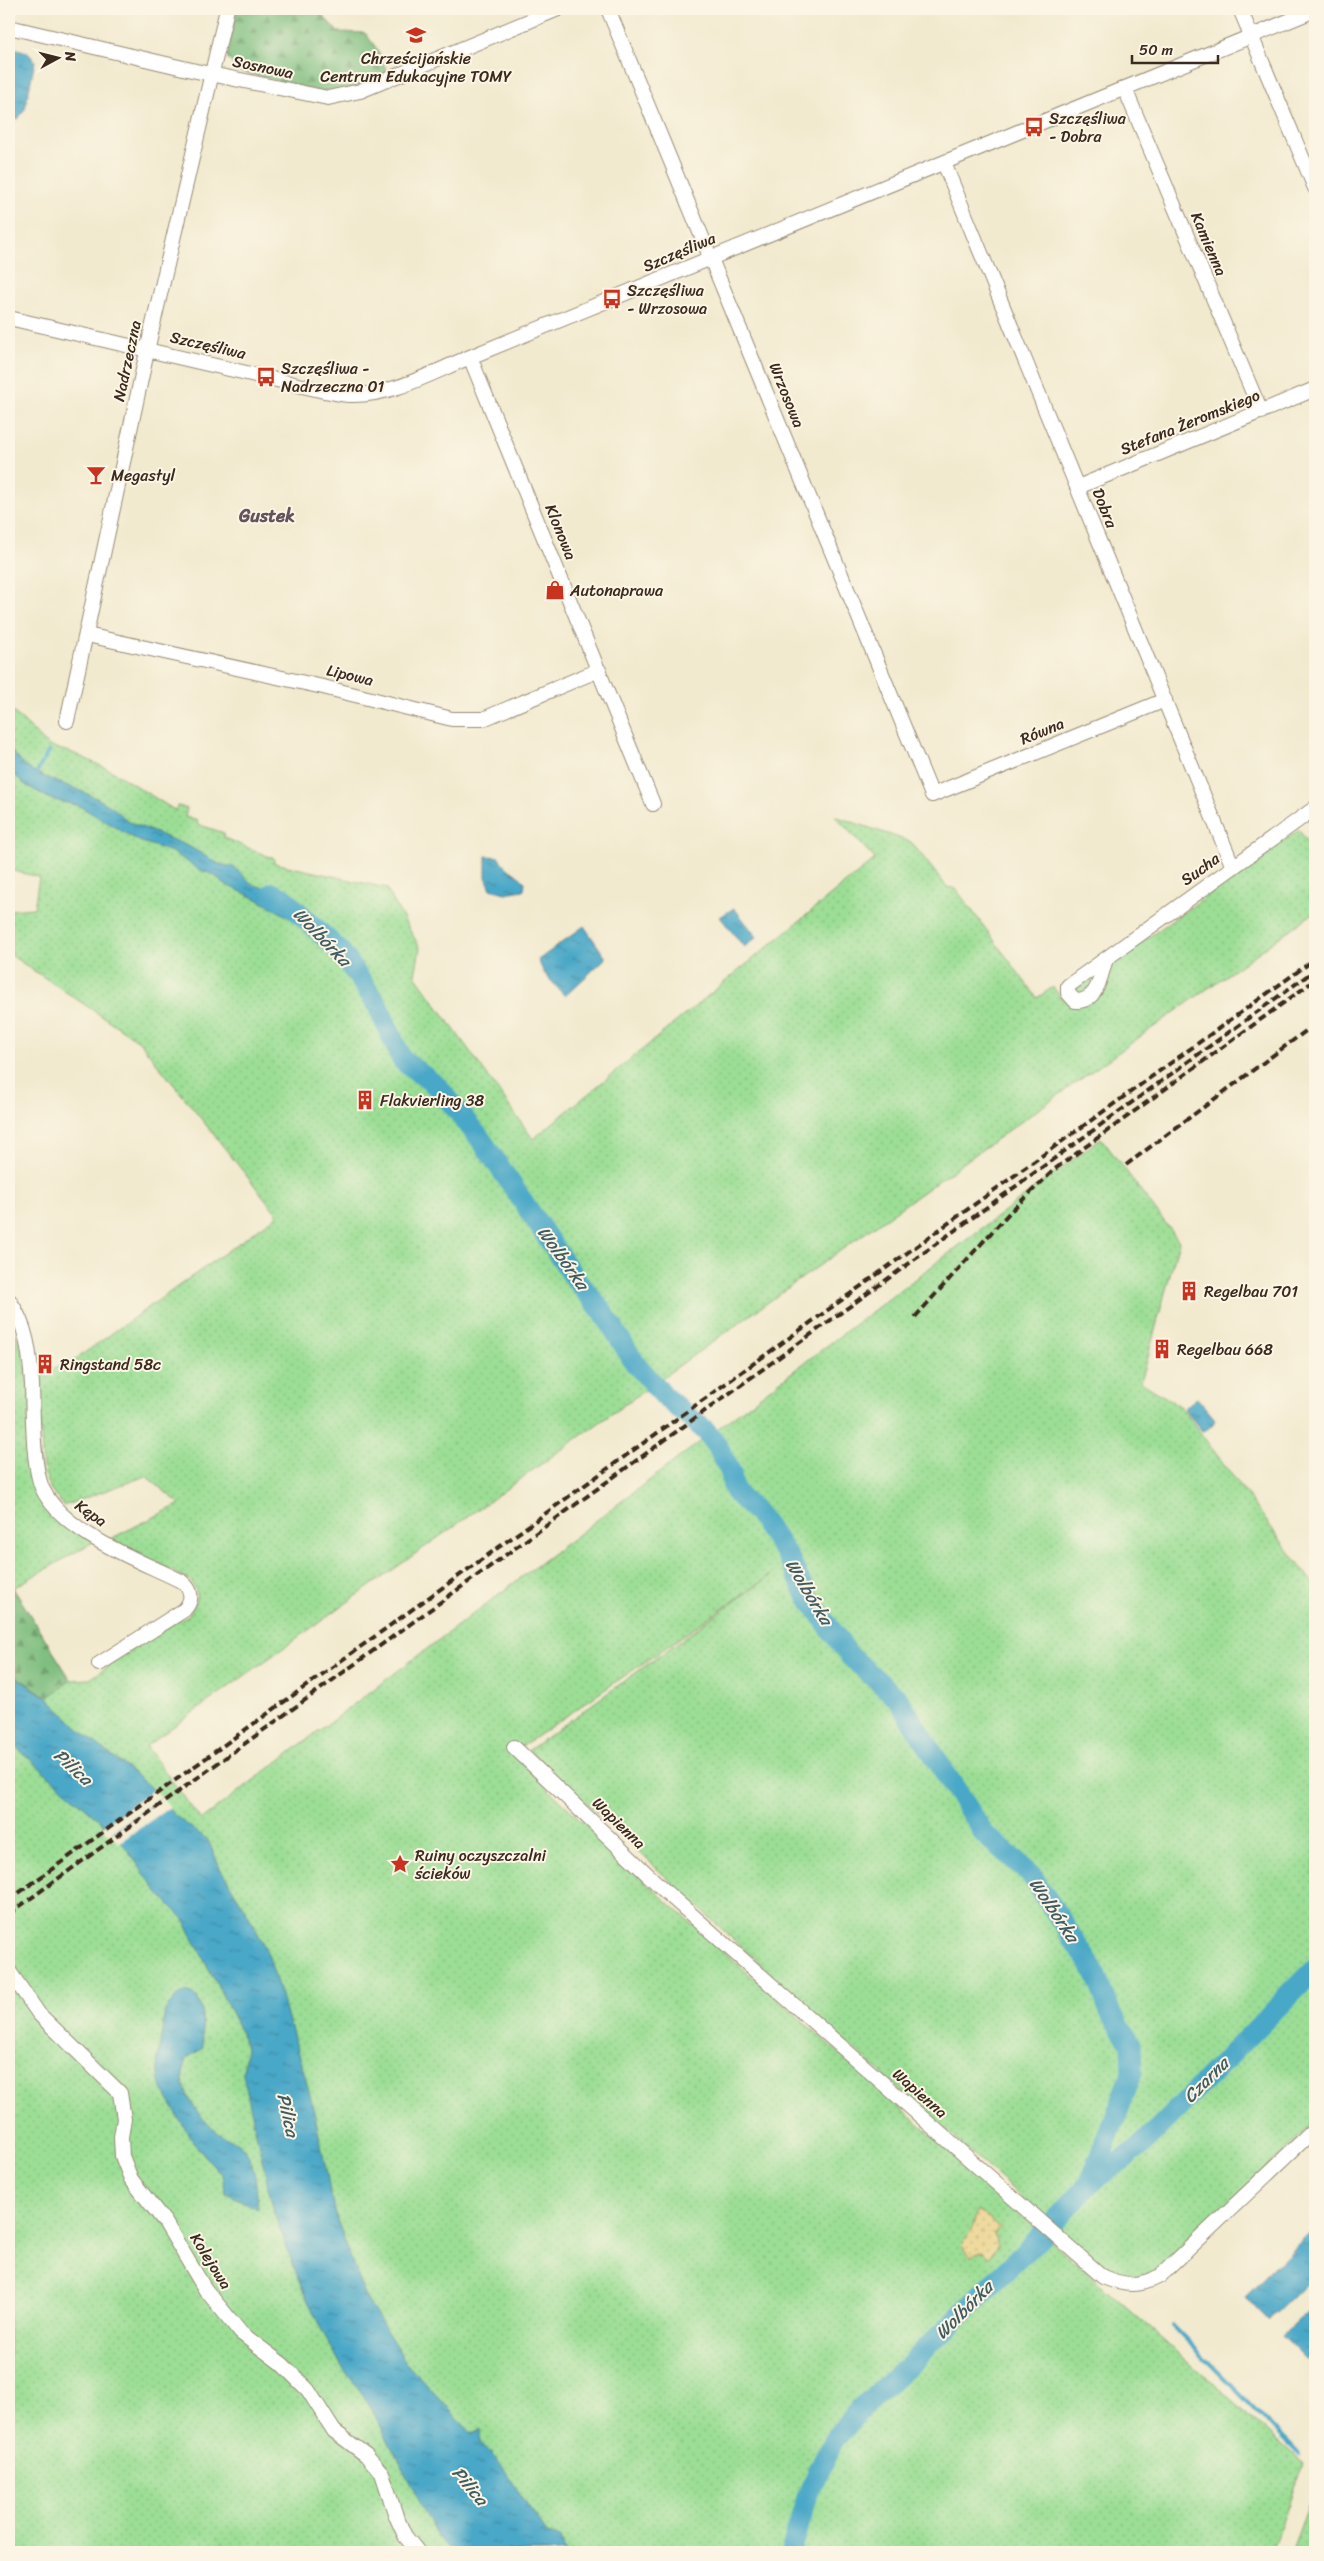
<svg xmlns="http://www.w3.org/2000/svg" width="1324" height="2561" viewBox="0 0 1324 2561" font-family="Sriracha,sans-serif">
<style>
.grass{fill:url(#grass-dots);stroke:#6c845a}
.forest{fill:url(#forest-firs);stroke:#5c744e}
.sand{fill:url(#sand-dots);stroke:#94825e}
.water{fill:url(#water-ripples);stroke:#426872}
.pier{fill:#f2eacf}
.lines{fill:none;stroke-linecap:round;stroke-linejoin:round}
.stream{stroke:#48a7c7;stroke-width:4}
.river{stroke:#48a7c7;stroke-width:21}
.minor-casing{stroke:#968a76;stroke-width:16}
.minor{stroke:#fff;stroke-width:14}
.rail{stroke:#3b2a1e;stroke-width:4;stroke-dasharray:8 4;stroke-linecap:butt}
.labels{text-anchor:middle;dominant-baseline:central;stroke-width:4;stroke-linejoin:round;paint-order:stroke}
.poi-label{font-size:16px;fill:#3b2a1e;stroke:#fcf5e5;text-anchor:start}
.street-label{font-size:16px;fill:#3b2a1e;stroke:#fcf5e5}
.neighbourhood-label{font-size:18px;font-weight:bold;fill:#64535c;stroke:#fcf5e5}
.water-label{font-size:18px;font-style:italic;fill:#405c62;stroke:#fcf5e5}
</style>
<defs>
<pattern id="grass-dots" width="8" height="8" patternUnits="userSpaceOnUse" patternTransform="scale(1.25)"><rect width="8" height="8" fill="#9cde95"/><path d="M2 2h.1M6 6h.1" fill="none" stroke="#87bf80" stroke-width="1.8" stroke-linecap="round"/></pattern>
<pattern id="forest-firs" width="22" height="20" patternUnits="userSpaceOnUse" patternTransform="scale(1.25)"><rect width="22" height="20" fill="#7dbd7e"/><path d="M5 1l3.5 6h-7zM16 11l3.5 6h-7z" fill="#689a67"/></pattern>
<pattern id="sand-dots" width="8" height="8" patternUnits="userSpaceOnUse" patternTransform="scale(1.25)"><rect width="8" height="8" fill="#eeda9e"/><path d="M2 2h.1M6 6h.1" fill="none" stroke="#cdbb88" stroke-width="1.8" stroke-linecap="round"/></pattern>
<pattern id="water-ripples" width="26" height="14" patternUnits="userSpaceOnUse" patternTransform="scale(1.25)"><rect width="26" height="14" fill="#48a7c7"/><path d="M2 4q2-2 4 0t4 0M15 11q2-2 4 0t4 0" fill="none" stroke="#3d88a1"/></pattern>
</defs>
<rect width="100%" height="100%" fill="#fcf5e5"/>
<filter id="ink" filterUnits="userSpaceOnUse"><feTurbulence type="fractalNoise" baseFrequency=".02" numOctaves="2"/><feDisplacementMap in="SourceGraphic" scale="10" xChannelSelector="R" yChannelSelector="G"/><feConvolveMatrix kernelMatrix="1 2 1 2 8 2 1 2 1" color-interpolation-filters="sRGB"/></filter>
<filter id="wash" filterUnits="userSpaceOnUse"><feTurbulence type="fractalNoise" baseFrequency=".0096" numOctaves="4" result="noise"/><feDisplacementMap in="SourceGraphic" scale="20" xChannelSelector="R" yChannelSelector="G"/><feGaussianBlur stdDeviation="1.12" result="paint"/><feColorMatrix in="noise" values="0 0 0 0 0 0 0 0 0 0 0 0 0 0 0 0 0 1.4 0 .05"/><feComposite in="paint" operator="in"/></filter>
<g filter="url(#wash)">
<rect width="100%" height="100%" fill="#f2eacf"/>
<path class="grass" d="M9 708 49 746 73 753 112 771 176 811 177 806 187 808 185 817 198 821 197 824 224 833V838L275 859 274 863 386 888 420 948 415 975 533 1139 875 859 835 816 911 842 947 887 956 889 1037 998 1053 987 1062 999 1299 830 1315 854V912L146 1746 201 1820 1101 1138 1179 1241 1141 1382 1181 1407 1315 1586V2121L1180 2252 1154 2274 1130 2279 1106 2272 805 2006 529 1750 771 1575 514 1752 525 1767 663 1898 1303 2463 1272 2552H9V1318L23 1352 46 1506C60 1523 75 1532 95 1541L13 1588 71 1680 90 1679 152 1636 189 1615 194 1606 197 1593 191 1581 110 1539 180 1504 146 1476 63 1506 50 1488 43 1467 37 1376 76 1359 278 1215 139 1041 9 954V910L34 908 39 877 9 870Z
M1315 2488V2552H1291Z"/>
<path class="forest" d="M237 9H317L338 32 365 33 377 49 387 71 352 89 326 93 238 71 227 57Z
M9 1587 13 1588 71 1680 48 1698 9 1671Z"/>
<path class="sand" d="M977 2211 988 2217 1001 2228 994 2234 997 2246 990 2257 982 2251 972 2257 961 2245 973 2227Z"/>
<path class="water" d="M9 46 27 52 35 61 25 109 18 119H9Z
M9 749C16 754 20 763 28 768 59 787 103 792 127 821L190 847 219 864 234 867 252 884 294 898 298 903 292 919 257 899 224 884 214 875 198 869 172 852 139 841 79 806 50 799 24 784 9 769Z
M486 856 499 857C504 869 516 872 525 882L524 890 505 893 491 889 486 877Z
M734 908 757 937 744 947 720 917Z
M584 926 606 958 565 996 544 973 538 960Z
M1197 1398 1215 1419C1214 1425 1208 1430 1202 1431L1185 1410V1407Z
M9 1673 48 1698 80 1730 149 1786 174 1815 208 1840 220 1868 253 1923 268 1954 301 2060 315 2115 334 2210 350 2257 367 2300 406 2362 472 2434 481 2430 479 2442 500 2463 547 2534 560 2537 564 2552H460L448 2547 438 2537 369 2404 341 2365 321 2329 300 2283 274 2213 243 2074 246 2048 241 2032 183 1918 158 1893 123 1844 95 1816 9 1741Z
M186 1992 197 1997 202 2010 203 2048 187 2058C186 2062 184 2068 183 2073 181 2094 203 2122 220 2134 231 2143 236 2137 247 2153 256 2169 257 2191 258 2209L226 2193 222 2175 193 2142 162 2089 157 2064 165 2010 177 1996Z
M1311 2231 1315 2236V2275L1268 2321 1245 2297Z
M1315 2304V2351L1306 2360 1282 2336Z"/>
<path class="pier" d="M154 1789 161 1797 109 1834 102 1827Z
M162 1797 170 1807 119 1843 110 1835Z"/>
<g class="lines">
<path class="stream" d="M35 775 49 751
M1172 2325 1299 2454"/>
<path class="river" d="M272 893 283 898 341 952 377 1004 402 1060 438 1087 482 1141 574 1277 603 1312 635 1363 666 1398 706 1431 717 1445 731 1473 733 1487 738 1495 758 1514 789 1558 806 1594 849 1655 898 1699 985 1835 1030 1873 1096 1974 1110 2012 1131 2044 1132 2074 1090 2183 1035 2242 908 2366 865 2404 833 2441 808 2494 791 2552
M1090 2183 1139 2148 1315 1969"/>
</g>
</g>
<g filter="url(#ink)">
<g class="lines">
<defs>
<path id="minor" d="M608 9 932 795 1165 700
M1240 9 1315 188
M9 27 196 71 328 98 360 91 558 9
M1125 89 1261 412
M944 163 1233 867
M9 318 324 391C333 392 342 395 351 395 392 396 433 372 470 357L1315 10
M470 357 653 804
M1078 487 1315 389
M87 635 323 687 452 719H483L599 670
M67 721 151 333 227 9
M1106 959C1100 977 1098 1002 1075 1001L1068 993V986L1315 808
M9 1300C27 1325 30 1354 32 1384 33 1410 32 1467 43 1490 65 1534 139 1560 181 1581 193 1590 193 1600 184 1610L99 1664
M514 1747 667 1893 1103 2277C1124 2286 1140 2287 1160 2276L1315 2129
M9 1971 39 2014 120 2093 124 2119 121 2137 122 2156 131 2179 165 2222 205 2289 241 2333 282 2364 308 2390 334 2431 366 2455 382 2473 396 2516 405 2536 418 2552"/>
</defs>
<use href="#minor" class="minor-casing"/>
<use href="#minor" class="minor"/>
<path class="rail" d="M1126 1165 1315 1024
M915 1317 1010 1212 1055 1169 1315 980
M9 1900 1315 959
M9 1914 1315 970"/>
</g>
</g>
<defs>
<symbol id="school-bare" viewBox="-9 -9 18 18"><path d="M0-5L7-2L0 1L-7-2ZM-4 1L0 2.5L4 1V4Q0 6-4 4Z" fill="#c8321e" stroke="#fcf5e5" stroke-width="2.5" paint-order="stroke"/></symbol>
<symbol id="bus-bare" viewBox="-9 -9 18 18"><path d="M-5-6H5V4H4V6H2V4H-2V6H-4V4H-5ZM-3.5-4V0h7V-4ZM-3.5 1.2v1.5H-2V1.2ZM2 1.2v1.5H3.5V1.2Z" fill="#c8321e" stroke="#fcf5e5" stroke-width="2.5" paint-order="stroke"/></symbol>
<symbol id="bar-bare" viewBox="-9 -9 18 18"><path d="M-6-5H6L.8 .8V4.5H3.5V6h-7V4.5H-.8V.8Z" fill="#c8321e" stroke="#fcf5e5" stroke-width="2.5" paint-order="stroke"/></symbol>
<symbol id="shop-bare" viewBox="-9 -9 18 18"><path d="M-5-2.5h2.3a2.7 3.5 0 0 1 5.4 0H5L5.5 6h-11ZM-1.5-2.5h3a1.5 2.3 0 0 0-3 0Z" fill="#c8321e" stroke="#fcf5e5" stroke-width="2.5" paint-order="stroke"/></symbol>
<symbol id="building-bare" viewBox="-9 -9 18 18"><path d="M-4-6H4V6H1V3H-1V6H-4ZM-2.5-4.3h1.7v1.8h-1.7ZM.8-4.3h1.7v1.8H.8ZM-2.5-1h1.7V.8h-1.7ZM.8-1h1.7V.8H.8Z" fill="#c8321e" stroke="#fcf5e5" stroke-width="2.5" paint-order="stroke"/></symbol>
<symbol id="sight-bare" viewBox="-9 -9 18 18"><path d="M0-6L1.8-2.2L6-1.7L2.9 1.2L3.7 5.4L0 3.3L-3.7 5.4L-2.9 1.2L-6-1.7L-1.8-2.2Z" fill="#c8321e" stroke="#fcf5e5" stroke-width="2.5" paint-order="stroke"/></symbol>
</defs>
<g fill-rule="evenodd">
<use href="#school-bare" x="402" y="21" width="28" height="28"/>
<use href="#bus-bare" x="1020" y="113" width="28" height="28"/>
<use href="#bus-bare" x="598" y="285" width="28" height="28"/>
<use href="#bus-bare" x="252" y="363" width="28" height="28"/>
<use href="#bar-bare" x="82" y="461" width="28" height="28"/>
<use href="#shop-bare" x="541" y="576" width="28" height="28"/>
<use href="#building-bare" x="351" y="1086" width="28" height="28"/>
<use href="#building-bare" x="1175" y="1277" width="28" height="28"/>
<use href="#building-bare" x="1148" y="1335" width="28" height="28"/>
<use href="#building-bare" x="31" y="1350" width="28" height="28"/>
<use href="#sight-bare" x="386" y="1850" width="28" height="28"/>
</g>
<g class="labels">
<g class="poi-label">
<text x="416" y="58" text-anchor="middle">Chrześcijańskie<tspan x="416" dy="18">Centrum Edukacyjne TOMY</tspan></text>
<text x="1049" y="118">Szczęśliwa<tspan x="1049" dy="18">- Dobra</tspan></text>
<text x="627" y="290">Szczęśliwa<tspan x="627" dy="18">- Wrzosowa</tspan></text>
<text x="281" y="368">Szczęśliwa -<tspan x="281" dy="18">Nadrzeczna 01</tspan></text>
<text x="111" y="475">Megastyl</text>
<text x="570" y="590">Autonaprawa</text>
<text x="380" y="1100">Flakvierling 38</text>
<text x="1204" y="1291">Regelbau 701</text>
<text x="1177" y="1349">Regelbau 668</text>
<text x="60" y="1364">Ringstand 58c</text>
<text x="415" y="1855">Ruiny oczyszczalni<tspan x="415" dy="18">ścieków</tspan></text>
</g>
<g class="street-label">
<text transform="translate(263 67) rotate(12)">Sosnowa</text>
<text transform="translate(1209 244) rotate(67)">Kamienna</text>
<text transform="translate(679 252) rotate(-23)">Szczęśliwa</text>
<text transform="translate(208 345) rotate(13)">Szczęśliwa</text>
<text transform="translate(127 361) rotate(-78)">Nadrzeczna</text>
<text transform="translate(787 395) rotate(68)">Wrzosowa</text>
<text transform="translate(1190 422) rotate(-22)">Stefana Żeromskiego</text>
<text transform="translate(1105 508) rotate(68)">Dobra</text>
<text transform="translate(561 532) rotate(68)">Klonowa</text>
<text transform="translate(350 675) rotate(13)">Lipowa</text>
<text transform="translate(1042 731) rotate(-22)">Równa</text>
<text transform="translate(1200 869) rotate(-36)">Sucha</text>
<text transform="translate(91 1513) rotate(35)">Kępa</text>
<text transform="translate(619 1823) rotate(44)">Wapienna</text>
<text transform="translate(920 2093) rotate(41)">Wapienna</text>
<text transform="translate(211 2261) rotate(58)">Kolejowa</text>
</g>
<g class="neighbourhood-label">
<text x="267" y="516">Gustek</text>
</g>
<g class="water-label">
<text transform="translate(322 937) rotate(46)">Wolbórka</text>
<text transform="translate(563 1258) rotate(54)">Wolbórka</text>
<text transform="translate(809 1592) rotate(59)">Wolbórka</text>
<text transform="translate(73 1767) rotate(42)">Pilica</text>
<text transform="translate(1054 1910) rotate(56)">Wolbórka</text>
<text transform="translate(1206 2080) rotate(-45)">Czarna</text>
<text transform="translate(288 2115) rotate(77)">Pilica</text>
<text transform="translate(964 2310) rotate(-45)">Wolbórka</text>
<text transform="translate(470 2486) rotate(50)">Pilica</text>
</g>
</g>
<rect width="1324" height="2561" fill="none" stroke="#fcf5e5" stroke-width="30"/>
<g transform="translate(58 58) rotate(83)" stroke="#fcf5e5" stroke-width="4" paint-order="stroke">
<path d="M0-4L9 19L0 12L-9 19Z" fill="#3b2a1e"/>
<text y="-8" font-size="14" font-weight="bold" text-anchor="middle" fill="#3b2a1e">N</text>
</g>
<path d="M1132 55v8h86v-8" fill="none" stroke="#3b2a1e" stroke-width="2.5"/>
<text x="1139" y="55" font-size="15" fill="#3b2a1e" stroke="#fcf5e5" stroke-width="4" paint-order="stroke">50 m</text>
</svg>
